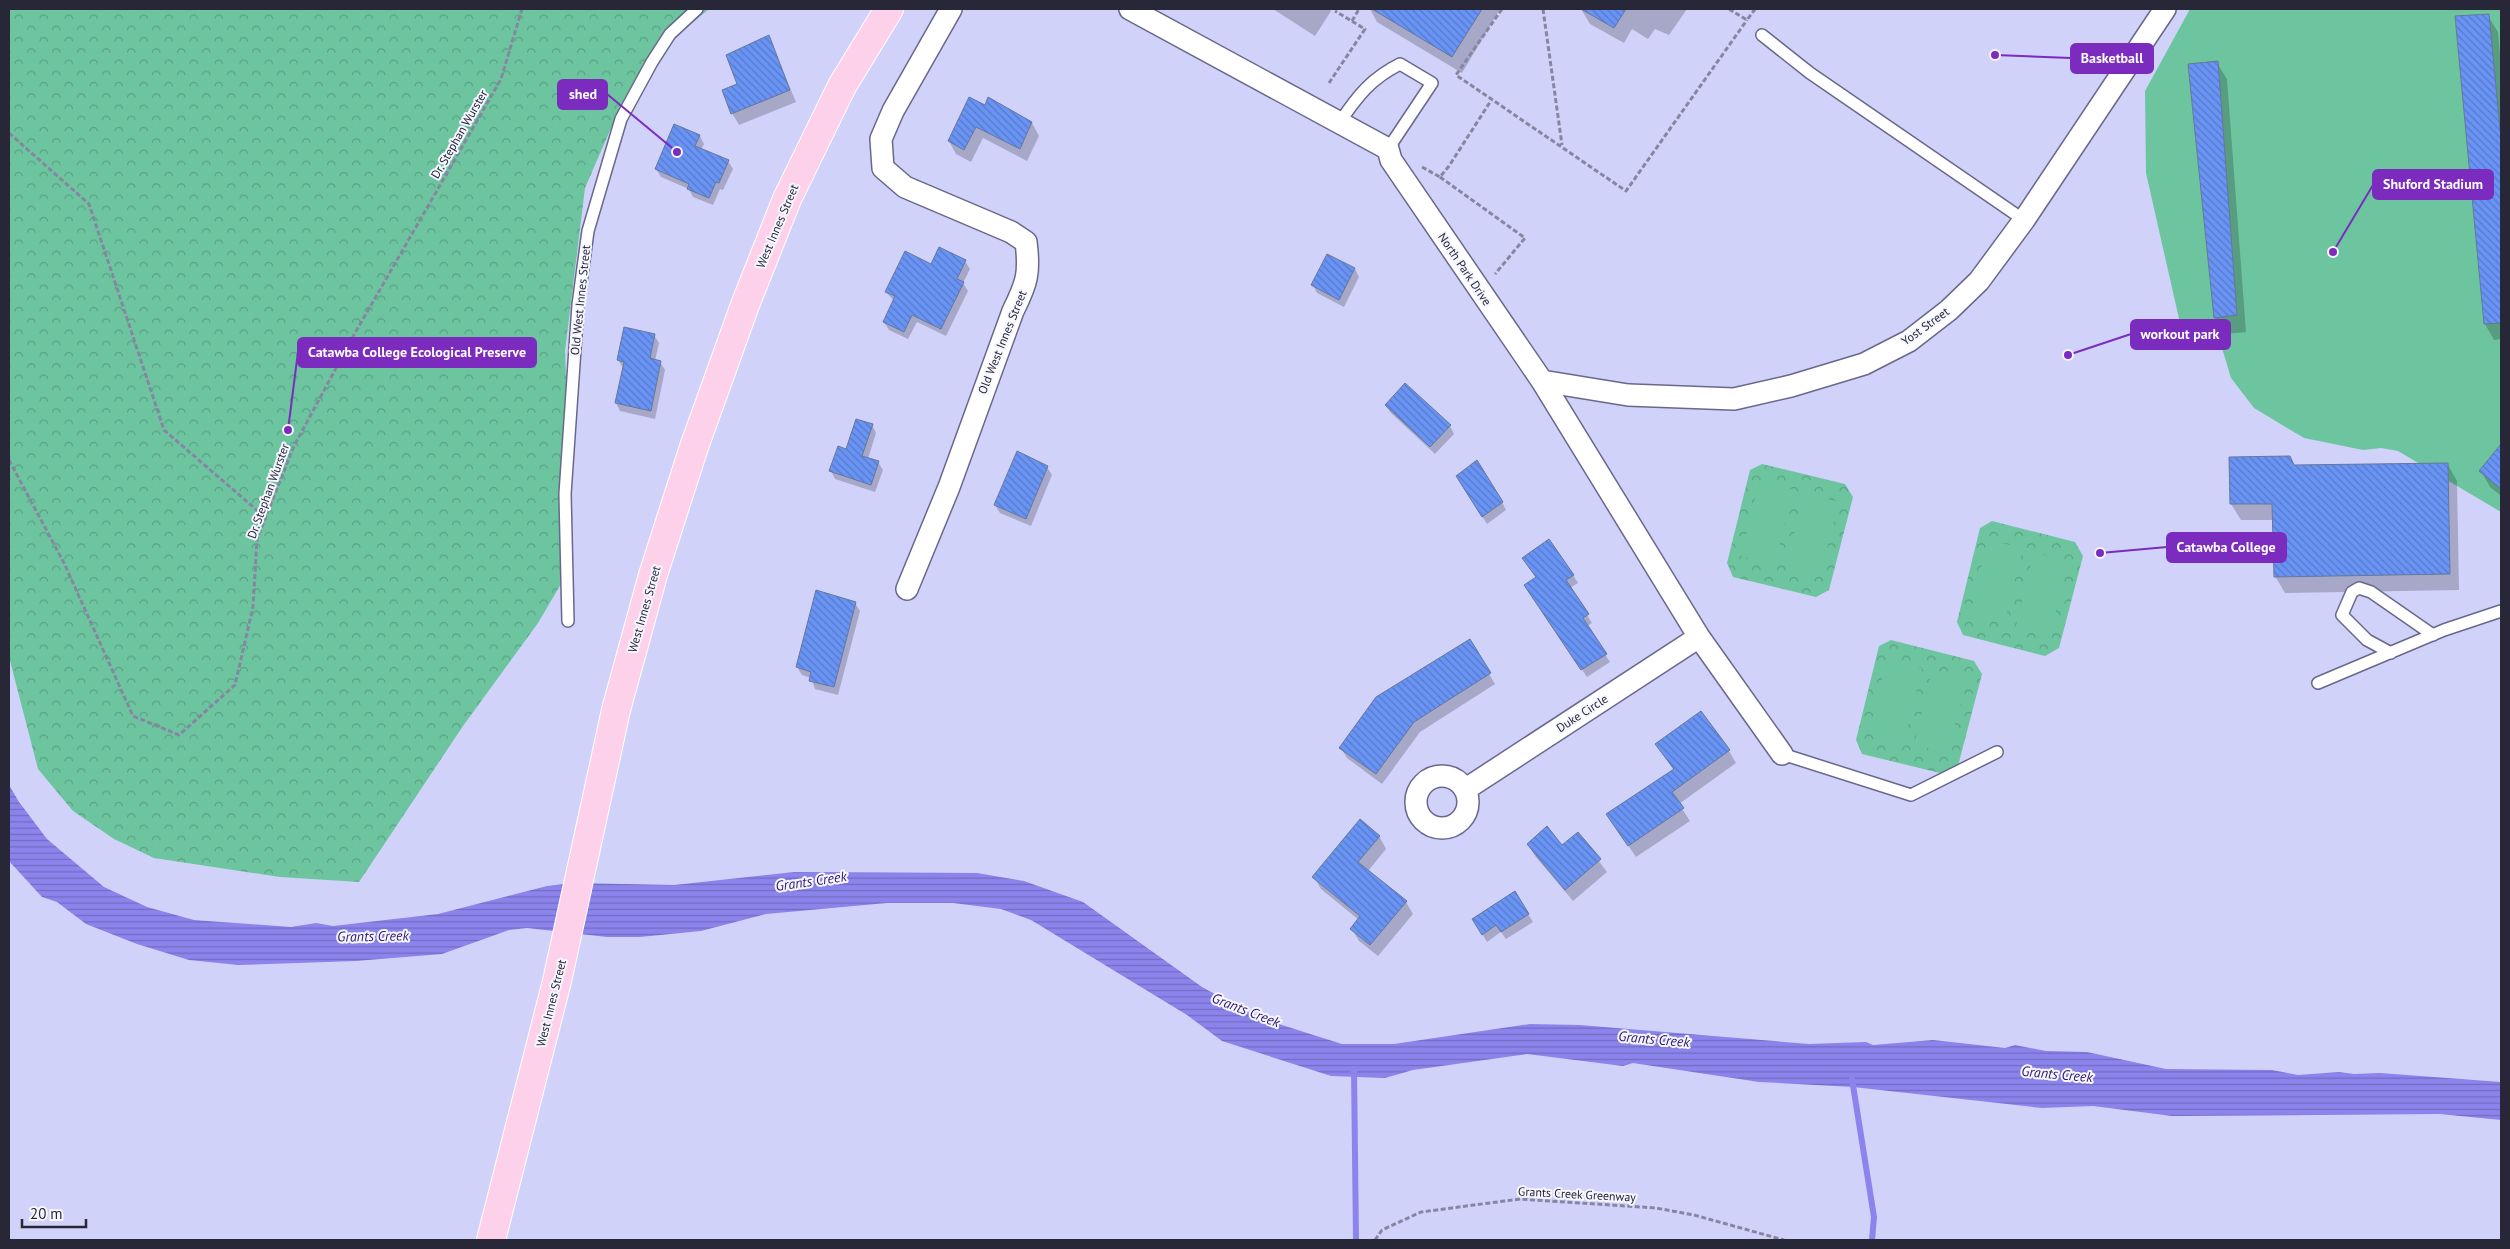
<svg xmlns="http://www.w3.org/2000/svg" width="2510" height="1249" viewBox="0 0 2510 1249" font-family="'PT Sans',sans-serif">
<style>
.park{fill:url(#park-crowns)}
.garden{fill:#6dc5a0}
.water{fill:url(#water-rules)}
.shadow{fill:#0003}
.lines{fill:none;stroke-linecap:round;stroke-linejoin:round}
.stream{stroke:#8b84ec;stroke-width:6}
.building{fill:url(#building-back-hatch);stroke:#677799}
.lane-casing{stroke:#68688c;stroke-width:14}
.street-casing{stroke:#68688c;stroke-width:24}
.primary-casing{stroke:#fff;stroke-width:30}
.path{stroke:#8686a3;stroke-width:3;stroke-dasharray:5 2.5;stroke-linecap:butt}
.lane{stroke:#fff;stroke-width:11}
.street{stroke:#fff;stroke-width:21}
.primary{stroke:#fed1eb;stroke-width:28}
.labels{text-anchor:middle;dominant-baseline:central;stroke-width:4;stroke-linejoin:round;paint-order:stroke}
.street-label{font-size:12px;fill:#272737;stroke:#f6f6ff}
.water-label{font-size:14px;font-style:italic;fill:#2b1671;stroke:#f6f6ff}
.leader{fill:none;stroke:#7b2cbf;stroke-width:2}
.callout-dot{fill:#7b2cbf;stroke:#f6f6ff;stroke-width:2}
.callout{fill:#7b2cbf;stroke:#7b2cbf;stroke-width:2}
.callout-label{font-size:14px;text-anchor:middle;font-weight:bold;fill:#fff}
</style>
<defs>
<pattern id="park-crowns" width="20" height="18" patternUnits="userSpaceOnUse" patternTransform="scale(1.25)"><rect width="20" height="18" fill="#6dc5a0"/><path d="M2 6a3 3 0 1 1 6 0M12 15a3 3 0 1 1 6 0" fill="none" stroke="#5aa083"/></pattern>
<pattern id="water-rules" width="6" height="5" patternUnits="userSpaceOnUse" patternTransform="scale(1.25)"><rect width="6" height="5" fill="#8b84ec"/><path d="M0 2.5h6" fill="none" stroke="#726cc0"/></pattern>
<pattern id="building-back-hatch" width="6" height="6" patternUnits="userSpaceOnUse" patternTransform="scale(1.25)"><rect width="6" height="6" fill="#6994f5"/><path d="M-1 5l2 2M0 0l6 6M5-1l2 2" fill="none" stroke="#5679c7"/></pattern>
</defs>
<rect width="100%" height="100%" fill="#d1d2fa"/>
<path class="park" d="M9 9H709L670 41 621 105 585 188 565 351 571 509 561 584 538 623 463 726 359 882 280 877 154 858 114 839 73 811 38 769 9 657Z
M1762 464 1845 484 1853 497 1829 590 1816 597 1733 577 1727 563 1750 470Z
M1992 521 2075 542 2083 556 2059 648 2045 656 1963 635 1957 622 1980 528Z
M1891 640 1974 661 1982 674 1958 766 1944 774 1862 754 1856 740 1879 646Z"/>
<path class="garden" d="M2190 9H2501V512L2398 451 2381 448 2363 450 2304 438 2254 408 2231 378 2219 338 2182 332 2146 173 2145 91Z
M1759 482 1793 490 1775 565 1741 556Z
M1804 493 1839 502 1820 576 1786 568Z
M1988 540 2023 548 2004 623 1970 615Z
M2034 552 2068 561 2050 635 2016 627Z
M1887 659 1922 668 1904 742 1869 734Z
M1932 670 1966 679 1948 753 1914 745Z"/>
<path class="water" d="M9 785 19 802 47 839 104 887 147 907 194 920 291 927 316 923 333 926 438 914 547 886 573 883 674 885 794 872 977 873 1024 881 1083 902 1202 987 1257 1017 1342 1044H1394L1530 1024 1580 1025 1809 1044 1866 1042 1873 1045 1933 1040 2005 1048 2015 1045 2046 1051 2087 1052 2166 1069 2272 1070 2298 1075 2339 1072 2354 1074 2380 1073 2501 1082V1120L2440 1114 2172 1116 2093 1106 2042 1108 1853 1087 1759 1082 1633 1063 1623 1066 1527 1054 1413 1070 1385 1078 1331 1076 1222 1041 1187 1015 1031 920 1001 909 953 903H887L766 914 701 931 640 937H607L527 928 509 930 442 954 356 961 238 965 189 960 137 944 86 924 57 902 42 897 9 861Z"/>
<path class="shadow" d="M1273 9H1329L1331 11 1315 36Z
M1370 9H1500L1462 73 1377 22Z
M1581 9H1687L1669 35 1655 29 1648 39 1632 29 1624 43 1590 24Z
M2488 16 2498 32 2501 67V339L2494 340 2485 324Z
M768 36 796 102 739 125 732 113 739 85Z
M2217 63 2227 79 2246 332 2225 334 2215 318Z
M989 99 1032 123 1039 136 1027 161 983 138 971 162 956 154 949 141 985 107Z
M674 126 700 136 704 144 701 150 728 161 733 169 723 190 720 189 713 205 693 197 689 189 661 177 656 169Z
M965 261 970 269 963 283 968 291 946 336 917 322 908 339 889 330 884 322 894 301 886 292 931 266Z
M1355 269 1359 277 1344 307 1317 293 1313 285Z
M654 335 659 343 655 361 660 362 665 370 655 419 620 411 616 403 623 368 618 360Z
M1386 406 1450 426 1454 434 1435 454 1391 413Z
M872 425 876 433 868 459 878 462 883 470 875 492 835 479 831 471 847 450Z
M2501 446V496L2490 487 2481 471Z
M2290 457 2295 466 2448 465 2457 481 2459 590 2285 593 2275 576 2274 520H2241L2231 504 2230 458Z
M1047 467 1052 475 1031 526 1000 513 995 505Z
M1462 485 1502 502 1506 510 1487 524Z
M1528 567 1573 575 1578 583 1570 588 1592 623 1587 626 1610 662 1587 677 1531 594 1537 578Z
M855 603 860 611 838 695 815 689 811 678 802 675 797 667Z
M1469 641 1495 684 1420 732 1382 784 1347 758 1341 748Z
M1657 744 1729 751 1736 763 1679 804 1690 821 1636 857 1615 826 1674 771Z
M1578 833 1607 872 1573 901 1535 856 1528 844 1562 847Z
M1379 836 1386 849 1368 871 1406 902 1413 914 1378 956 1359 941 1352 929 1359 920 1321 889 1314 877Z
M1515 893 1533 922 1506 939 1501 932 1487 942 1474 920Z"/>
<g class="lines">
<path class="stream" d="M1354 1069 1356 1240
M1852 1079 1874 1217 1872 1240"/>
</g>
<path class="building" d="M1372 9H1482L1452 57Z
M1581 9H1626L1614 28Z
M2489 14 2501 139V323L2484 324 2455 16Z
M769 35 790 90 731 114 722 90 737 84 726 55Z
M2218 61 2237 315 2214 318 2188 64Z
M969 97 985 105 988 97 1032 122 1020 149 976 127 964 150 948 141Z
M674 124 700 135 695 146 729 160 719 183 716 182 709 198 687 189 689 184 655 169Z
M939 247 966 260 957 279 964 282 941 329 912 315 904 332 883 322 895 296 885 292 905 251 931 264Z
M1327 254 1355 268 1339 300 1311 285Z
M624 327 655 334 650 358 661 361 651 411 615 403 624 362 617 360Z
M1405 383 1451 425 1430 447 1385 405Z
M856 419 873 424 862 456 879 461 871 485 829 471 838 446 846 449Z
M2501 444V489L2479 471Z
M1017 451 1048 466 1026 519 994 505Z
M2290 456 2294 465 2448 463 2450 574 2274 577 2272 504H2230L2229 457Z
M1477 460 1503 502 1482 517 1456 476Z
M1549 539 1574 575 1566 580 1589 614 1583 618 1607 654 1581 670 1524 585 1536 577 1522 558Z
M816 590 856 602 834 687 809 681 811 672 796 667Z
M1470 639 1491 673 1414 722 1376 774 1339 748 1376 697Z
M1701 711 1730 750 1672 792 1684 808 1628 846 1606 814 1674 769 1655 744Z
M1360 819 1380 836 1358 862 1407 901 1370 945 1350 929 1360 916 1312 877Z
M1547 826 1562 845 1578 832 1601 859 1565 890 1527 844Z
M1515 891 1529 914 1501 932 1496 925 1482 935 1472 919Z"/>
<g class="lines">
<defs>
<path id="lane" d="M1762 35 1810 73 2024 220
M1340 122C1358 95 1372 78 1400 64L1432 83 1388 149
M568 621 565 494 578 305 588 231 621 119 652 62 670 34 697 9
M2391 653 2367 640 2342 615 2352 592 2359 588 2371 592 2433 635
M2318 683 2444 630 2501 611
M1782 754 1911 795 1997 752"/>
<path id="street" d="M1130 9 1388 149 1391 160 1542 381 1699 637 1782 754
M1542 381 1628 395 1734 399 1791 386 1864 364 1909 341 1949 310 1979 281 2024 220 2165 9
M907 589 949 487 1013 311C1027 283 1030 273 1026 242L1011 232 905 187 883 168 881 139 893 111 951 9
M1416 802a26 26 0 1 1 52 0a26 26 0 1 1-52 0Z
M1466 789 1699 637"/>
<path id="primary" d="M491 1240 557 981 616 710 653 575 694 447 745 305 787 199 842 86 889 9"/>
</defs>
<use href="#lane" class="lane-casing"/>
<use href="#street" class="street-casing"/>
<use href="#primary" class="primary-casing"/>
<path class="path" d="M1502 9 1456 75 1626 191 1747 20
M1543 9 1562 145
M1729 9 1747 20 1755 9
M1352 21 1359 9
M1329 83 1365 29 1335 11
M9 133 89 204 164 430 266 518
M1422 167 1440 177 1449 166 1492 99
M1440 177 1525 238 1495 274
M9 460 64 563 133 716 179 735 235 685 253 607 257 539 294 446 355 333 501 79 522 9
M1375 1240 1382 1230 1421 1212 1520 1199 1656 1208 1694 1215 1784 1240"/>
<use href="#lane" class="lane"/>
<use href="#street" class="street"/>
<use href="#primary" class="primary"/>
</g>
<g class="labels">
<g class="street-label">
<text transform="translate(459 134) rotate(-60)">Dr. Stephan Wurster</text>
<text transform="translate(777 226) rotate(-67)">West Innes Street</text>
<text transform="translate(1465 269) rotate(56)">North Park Drive</text>
<text transform="translate(580 300) rotate(-84)">Old West Innes Street</text>
<text transform="translate(1925 326) rotate(-36)">Yost Street</text>
<text transform="translate(1002 342) rotate(-68)">Old West Innes Street</text>
<text transform="translate(268 491) rotate(-70)">Dr. Stephan Wurster</text>
<text transform="translate(644 609) rotate(-74)">West Innes Street</text>
<text transform="translate(1582 713) rotate(-33)">Duke Circle</text>
<text transform="translate(551 1003) rotate(-76)">West Innes Street</text>
<text transform="translate(1577 1194) rotate(3)">Grants Creek Greenway</text>
</g>
<g class="water-label">
<text transform="translate(811 881) rotate(-8)">Grants Creek</text>
<text transform="translate(373 936) rotate(-1)">Grants Creek</text>
<text transform="translate(1246 1010) rotate(21)">Grants Creek</text>
<text transform="translate(1654 1039) rotate(5)">Grants Creek</text>
<text transform="translate(2057 1074) rotate(5)">Grants Creek</text>
</g>
</g>
<path class="leader" d="M1995 55L2071 58M677 152L607 94M2333 252L2373 185M2068 355L2131 334M288 430L298 352M2100 553L2167 547"/>
<g class="callout-dot">
<circle cx="1995" cy="55" r="5"/>
<circle cx="677" cy="152" r="5"/>
<circle cx="2333" cy="252" r="5"/>
<circle cx="2068" cy="355" r="5"/>
<circle cx="288" cy="430" r="5"/>
<circle cx="2100" cy="553" r="5"/>
</g>
<g class="callout">
<rect x="2071" y="44" width="82" height="29" rx="5"/>
<rect x="558" y="80" width="49" height="29" rx="5"/>
<rect x="2373" y="170" width="120" height="29" rx="5"/>
<rect x="2131" y="320" width="99" height="29" rx="5"/>
<rect x="298" y="338" width="238" height="29" rx="5"/>
<rect x="2167" y="533" width="119" height="29" rx="5"/>
</g>
<g class="callout-label">
<text x="2112" y="63">Basketball</text>
<text x="583" y="99">shed</text>
<text x="2433" y="189">Shuford Stadium</text>
<text x="2180" y="339">workout park</text>
<text x="417" y="357">Catawba College Ecological Preserve</text>
<text x="2226" y="552">Catawba College</text>
</g>
<rect width="2510" height="1249" fill="none" stroke="#272737" stroke-width="20"/>
<path d="M22 1219v8h64v-8" fill="none" stroke="#272737" stroke-width="2.5"/>
<text x="30" y="1219" font-size="15" fill="#272737" stroke="#f6f6ff" stroke-width="4" paint-order="stroke">20 m</text>
</svg>
